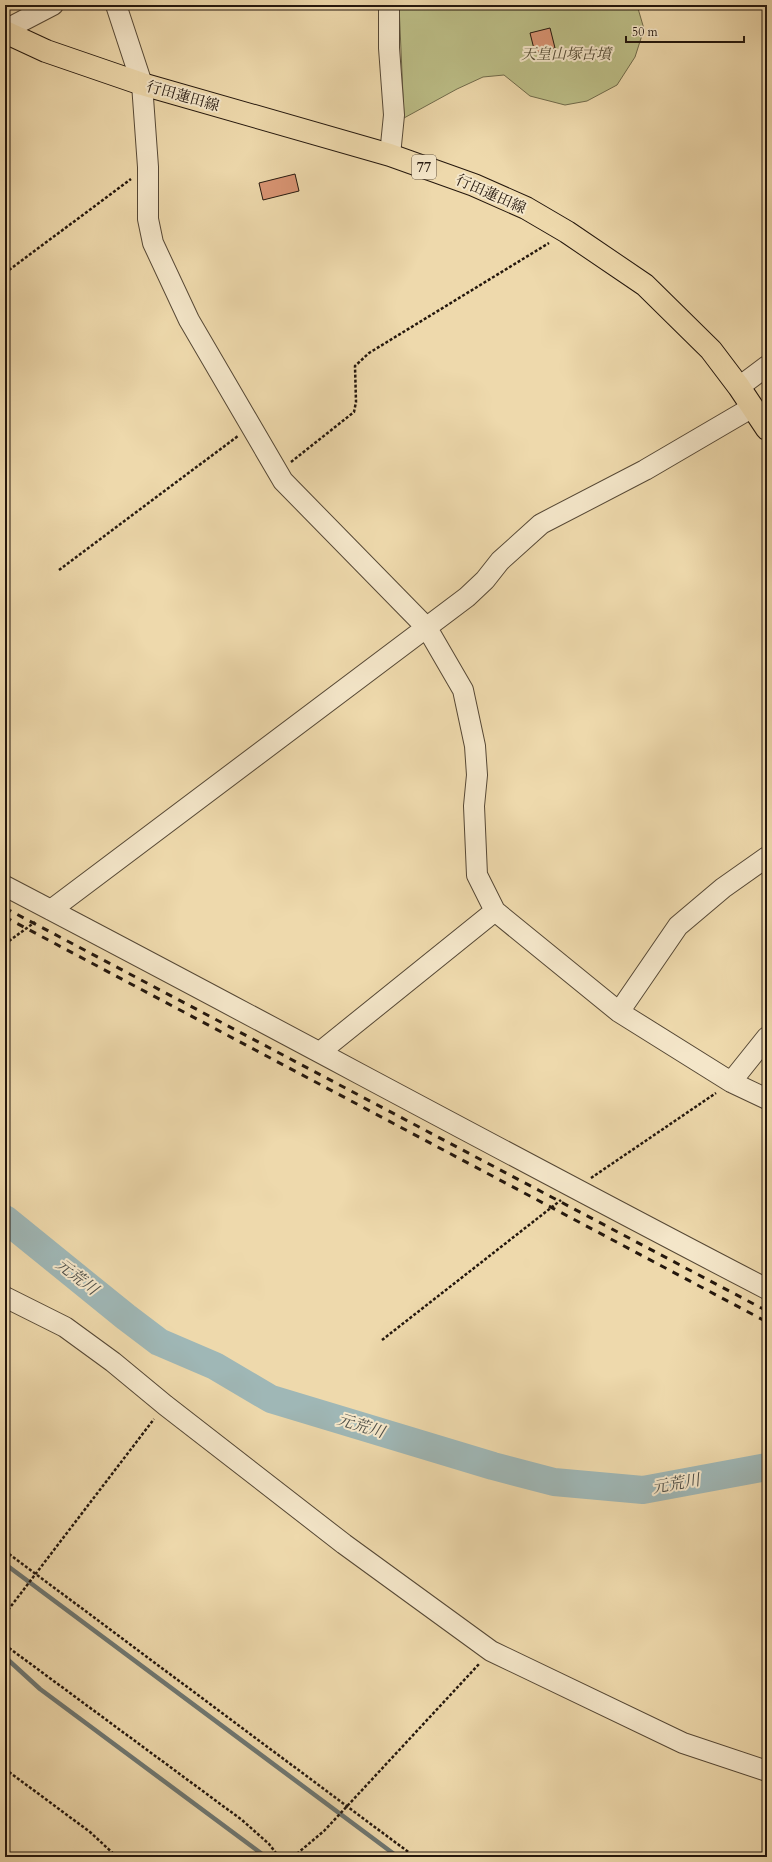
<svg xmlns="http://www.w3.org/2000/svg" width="772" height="1862" viewBox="0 0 772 1862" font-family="Cardo,'Noto Serif JP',serif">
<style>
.green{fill:#bcbe87;stroke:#706a4a}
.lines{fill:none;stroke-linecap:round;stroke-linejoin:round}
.stream{stroke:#6e7772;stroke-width:4.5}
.river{stroke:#9fb7b6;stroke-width:28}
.building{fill:#da9574;stroke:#24170d}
.minor-casing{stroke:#564835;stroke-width:22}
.major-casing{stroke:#24170d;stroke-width:24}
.path{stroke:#24170d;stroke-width:2.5;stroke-dasharray:3 2;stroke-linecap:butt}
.minor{stroke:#f4e6c9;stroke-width:20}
.major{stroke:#eed9ac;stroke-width:22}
.rail{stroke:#24170d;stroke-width:3;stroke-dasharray:7 7;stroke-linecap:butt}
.labels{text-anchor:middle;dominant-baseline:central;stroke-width:4;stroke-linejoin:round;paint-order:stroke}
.shield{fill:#f4e6c9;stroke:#625545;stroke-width:1}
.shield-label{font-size:14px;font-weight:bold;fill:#24170d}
.park-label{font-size:15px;font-style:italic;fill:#524932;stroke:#f4e6c9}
.street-label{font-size:15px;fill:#24170d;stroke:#f4e6c9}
.water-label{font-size:16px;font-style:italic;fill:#4f4f48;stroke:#f4e6c9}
</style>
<rect width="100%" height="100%" fill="#eed9ac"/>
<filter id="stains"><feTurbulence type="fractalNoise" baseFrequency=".005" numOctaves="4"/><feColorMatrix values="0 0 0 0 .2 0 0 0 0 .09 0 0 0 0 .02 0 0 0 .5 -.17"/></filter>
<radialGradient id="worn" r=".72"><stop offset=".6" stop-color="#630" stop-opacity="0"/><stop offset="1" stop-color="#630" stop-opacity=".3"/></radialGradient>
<path class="green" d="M399 5H637L644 29 635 57 617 85 587 101 565 105 530 96 504 75 483 77 457 89 404 118Z"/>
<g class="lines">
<path class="stream" d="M5 1564 398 1857
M5 1657 40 1689 266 1857"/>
<path class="river" d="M5 1219 126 1317 159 1342 215 1366 271 1399 493 1466 554 1482 643 1490 767 1467"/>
</g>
<path class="building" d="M550 28 555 48 535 53 530 33Z
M295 174 299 191 263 200 259 183Z"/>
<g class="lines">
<defs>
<path id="minor" d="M116 5 142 84 148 167V219L153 243 189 320 283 481 427 628 463 690 475 746 477 775 474 806 477 875 495 911 619 1012 731 1082 767 1099
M389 5V48L394 115 390 155
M5 30 53 5
M739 387 767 366
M5 886C260 1019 512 1157 767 1289
M51 910 467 597 485 580 500 561 541 524 645 470 751 408
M619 1012 678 926 723 888 767 857
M320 1052 495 911
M731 1082 767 1037
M5 1297 65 1327 113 1362 165 1405 344 1544 491 1651 683 1743 767 1771"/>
<path id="major" d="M5 32 46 51 142 84 390 155 474 185 526 208 567 232 645 285 711 350 739 387 767 429"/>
</defs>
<use href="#minor" class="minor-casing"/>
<use href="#major" class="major-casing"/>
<path class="path" d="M5 273 131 179
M291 462 354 412 356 402 355 366 369 353 549 243
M59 570 238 436
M5 944 35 922
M591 1178 716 1093
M382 1340 561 1200
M5 1551 415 1857
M5 1614 154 1419
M5 1645 242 1820 269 1844 279 1857
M5 1769 90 1832 117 1857
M293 1857 324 1831 480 1663"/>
<use href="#minor" class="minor"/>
<use href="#major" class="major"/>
<path class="rail" d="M5 908 767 1311
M5 917 767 1322"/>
</g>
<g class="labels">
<rect class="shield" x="412" y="155" width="24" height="24" rx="3"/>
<g class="shield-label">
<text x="424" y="167">77</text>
</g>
<g class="park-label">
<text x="566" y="54">天皇山塚古墳</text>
</g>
<g class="street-label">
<text transform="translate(183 96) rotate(16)">行田蓮田線</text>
<text transform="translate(491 194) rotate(24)">行田蓮田線</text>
</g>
<g class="water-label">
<text transform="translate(77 1277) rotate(38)">元荒川</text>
<text transform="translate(361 1426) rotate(17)">元荒川</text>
<text transform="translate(676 1484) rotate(-10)">元荒川</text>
</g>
</g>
<rect width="772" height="1862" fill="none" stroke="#eed9ac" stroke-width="20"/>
<rect x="6" y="6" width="760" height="1850" fill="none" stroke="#24170d" stroke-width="2"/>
<rect x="10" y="10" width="752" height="1842" fill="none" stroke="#24170d"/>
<path d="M626 36v6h118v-6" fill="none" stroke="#24170d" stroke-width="2"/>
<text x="632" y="36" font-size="12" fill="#24170d" stroke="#f4e6c9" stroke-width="3" paint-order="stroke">50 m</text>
<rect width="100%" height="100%" filter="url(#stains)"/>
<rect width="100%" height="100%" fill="url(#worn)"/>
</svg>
